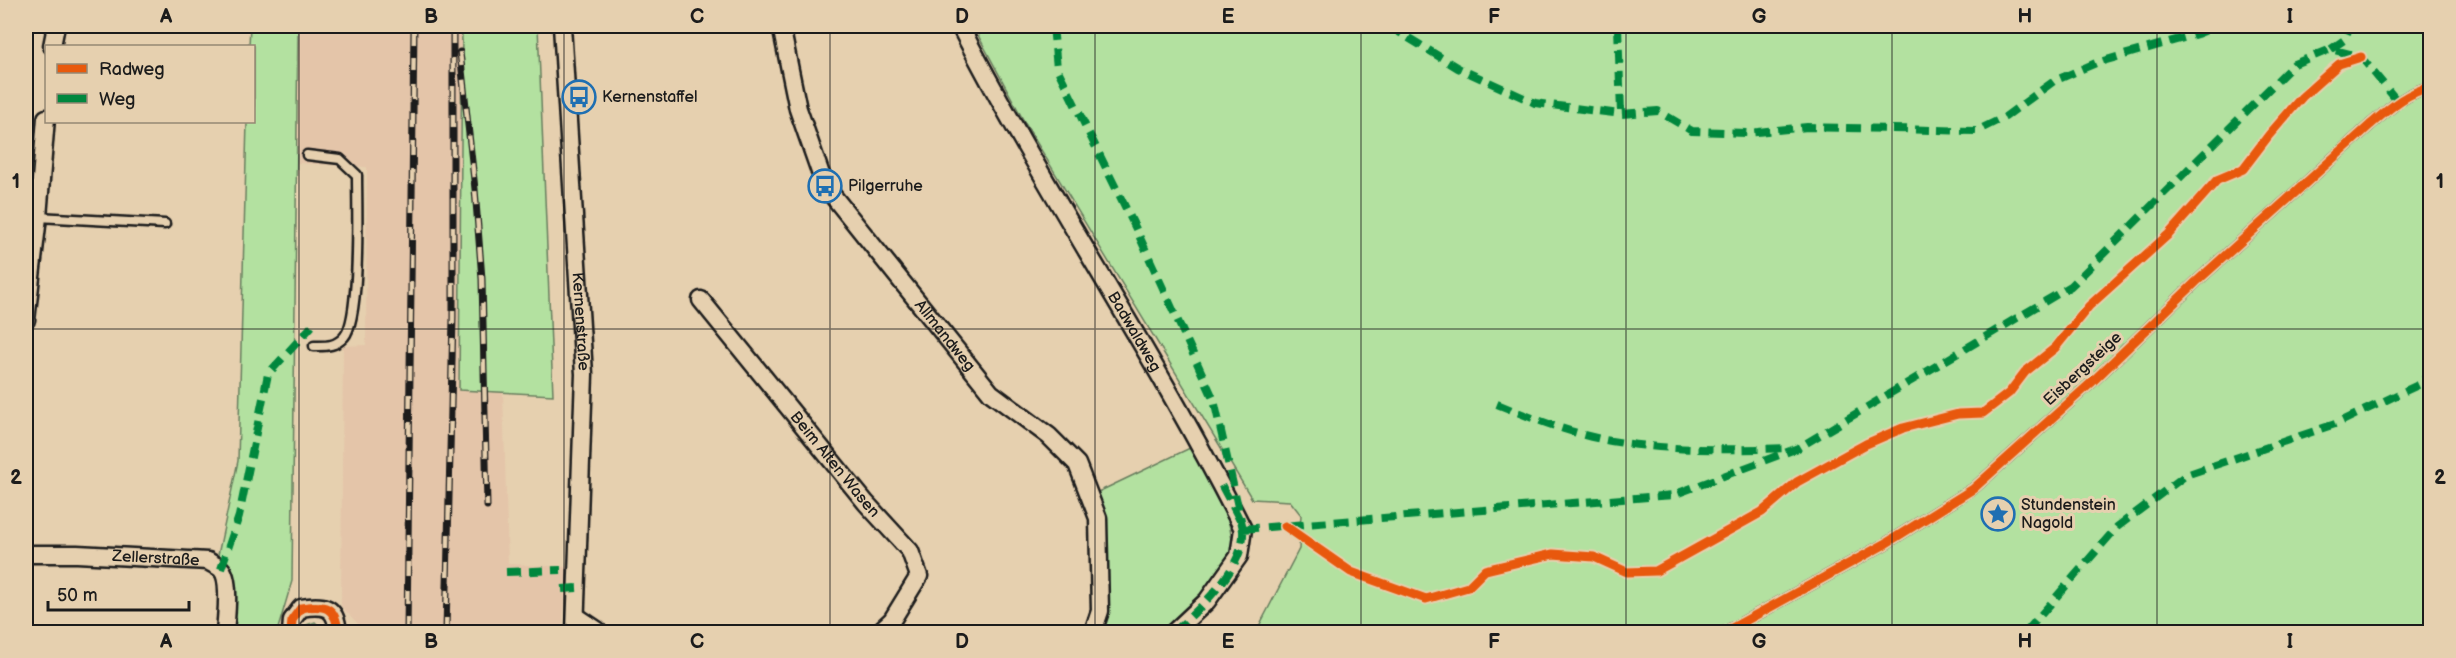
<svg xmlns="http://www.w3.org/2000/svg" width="2456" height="658" viewBox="0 0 2456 658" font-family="'Balsamiq Sans',sans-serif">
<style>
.built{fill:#e4c5a9}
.green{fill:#b3e1a0;stroke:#687e5e;stroke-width:1.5}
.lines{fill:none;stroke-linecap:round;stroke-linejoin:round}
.service-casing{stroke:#1c1c1c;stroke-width:13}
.minor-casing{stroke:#1c1c1c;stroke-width:21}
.service{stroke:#e6d0af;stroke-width:8}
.minor{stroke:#e6d0af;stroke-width:16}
.rail-casing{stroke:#1c1c1c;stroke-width:7}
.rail{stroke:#e6d0af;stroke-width:4.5;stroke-dasharray:14;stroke-linecap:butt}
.quiet{stroke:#00873e;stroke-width:8;stroke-dasharray:15 8;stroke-linecap:butt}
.cycleway-casing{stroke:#e6d0af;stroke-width:13}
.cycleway{stroke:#e8590c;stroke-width:9}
.grid{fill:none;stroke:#1c1c1c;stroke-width:1.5;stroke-opacity:0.55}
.labels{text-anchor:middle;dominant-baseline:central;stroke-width:6;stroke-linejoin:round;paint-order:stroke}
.poi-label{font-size:16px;fill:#1c1c1c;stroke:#e6d0af;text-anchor:start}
.street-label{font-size:16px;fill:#1c1c1c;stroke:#e6d0af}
.neatline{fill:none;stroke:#1c1c1c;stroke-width:2}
.grid-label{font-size:20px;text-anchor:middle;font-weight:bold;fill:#1c1c1c}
</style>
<rect width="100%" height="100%" fill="#e6d0af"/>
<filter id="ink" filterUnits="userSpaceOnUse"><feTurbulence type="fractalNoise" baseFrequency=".0167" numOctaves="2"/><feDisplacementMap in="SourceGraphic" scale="12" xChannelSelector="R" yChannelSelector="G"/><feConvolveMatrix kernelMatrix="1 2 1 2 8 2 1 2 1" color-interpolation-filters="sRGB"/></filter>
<g filter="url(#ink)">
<path class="built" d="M298 26H462L459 390 503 391 508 564 568 567 562 632H360V626L341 606 343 346 366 345 367 167 296 163Z"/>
<path class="green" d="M250 26H298L292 581 277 632H234L218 555 238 461 247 122H254V46H249Z
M462 26H538L553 395 459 390Z
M976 26H2430V632H1256L1299 549 1301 515 1290 501 1252 499 1026 125 979 37Z
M26 151 44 153 26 312Z
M1190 448 1214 488 1228 518 1233 545 1223 574 1164 632H1103C1107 585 1111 538 1096 493Z
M315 622 325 632H302L306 625Z"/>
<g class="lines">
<defs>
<path id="service" d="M307 155 340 159 357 175C357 204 361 319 344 337 335 347 326 346 314 346
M38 217 165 224
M1725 632 1885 544 1973 489 2091 383 2196 282 2370 125C2389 109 2406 93 2430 87"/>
<g id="minor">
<path id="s1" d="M562 26 584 374 575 632"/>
<path id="s2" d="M781 26 798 109 825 186 991 393 1049 436 1077 464 1098 518 1100 611 1093 632"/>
<path id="s3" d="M960 26C1048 197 1157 357 1243 529L1239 556 1207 601 1174 632"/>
<path d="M52 46 56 26"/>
<path id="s4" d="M701 300 866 503 910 551 919 576 892 620 879 632"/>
<path d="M26 320 38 217 46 118"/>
<path id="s5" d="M26 554H77L208 561C212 564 218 566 221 569 231 579 226 619 225 632"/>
<path d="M576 616 597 630 598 632"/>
<path d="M291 632 292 620 301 608C324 604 336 606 338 632"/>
</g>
</defs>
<use href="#service" class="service-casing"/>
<use href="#minor" class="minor-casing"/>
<use href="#service" class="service"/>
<use href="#minor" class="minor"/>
<defs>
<path id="rail" d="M460 52 475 189 482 279 487 506
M407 632 414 26
M446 632 453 317V26"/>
</defs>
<use href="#rail" class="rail-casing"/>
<use href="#rail" class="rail"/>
<path class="quiet" d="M1053 26 1057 68 1136 229 1214 400 1243 529
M1389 26 1458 68 1535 103 1621 114 1658 111 1692 131 1748 133 1807 127 1976 131 2005 117 2054 81 2096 63 2197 34 2217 26
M1618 26 1621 114
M2331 49 2344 40 2350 26
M1497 404C1534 419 1572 434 1611 441 1670 451 1730 450 1789 448
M1243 529 1673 495 1798 448 2071 286 2294 64 2331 49 2361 57 2398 102
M221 569 239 516 268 374 312 326
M506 572 561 570
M562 589 577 588
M1174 632C1199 609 1245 568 1243 531 1242 520 1226 495 1221 484
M2026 632 2117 527 2186 475 2338 423 2420 384 2430 373"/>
<defs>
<path id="cycleway" d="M1285 526 1351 572 1426 599 1468 587 1485 570 1553 554 1594 557 1627 572 1656 571 1762 512 1797 482 1866 444 1903 428 1958 414 1983 413 2009 393 2025 372 2055 348 2089 306 2169 234 2217 180 2243 169 2269 135 2302 97 2339 64 2361 57
M291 632 292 620 301 608C324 604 336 606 338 632
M1725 632 1885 544 1973 489 2091 383 2196 282 2370 125C2389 109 2406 93 2430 87"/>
</defs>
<use href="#cycleway" class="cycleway-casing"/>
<use href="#cycleway" class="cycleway"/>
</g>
</g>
<path class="grid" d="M299 26V632M564 26V632M830 26V632M1095 26V632M1361 26V632M1626 26V632M1892 26V632M2157 26V632M26 329H2430"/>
<defs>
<symbol id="bus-ring" viewBox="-11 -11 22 22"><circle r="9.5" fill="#e6d0af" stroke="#1f6fb2" stroke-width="1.5"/><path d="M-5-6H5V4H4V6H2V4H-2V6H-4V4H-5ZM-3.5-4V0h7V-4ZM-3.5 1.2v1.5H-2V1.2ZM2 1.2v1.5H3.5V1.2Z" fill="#1f6fb2"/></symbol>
<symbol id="sight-ring" viewBox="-11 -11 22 22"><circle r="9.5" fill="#e6d0af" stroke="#1f6fb2" stroke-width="1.5"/><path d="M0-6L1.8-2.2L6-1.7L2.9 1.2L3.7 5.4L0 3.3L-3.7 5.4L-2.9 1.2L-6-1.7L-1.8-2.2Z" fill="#1f6fb2"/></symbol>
</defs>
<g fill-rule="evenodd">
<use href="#bus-ring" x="560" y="78" width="38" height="38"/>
<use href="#bus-ring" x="806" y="167" width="38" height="38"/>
<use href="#sight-ring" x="1979" y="495" width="38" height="38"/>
</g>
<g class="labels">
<g class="poi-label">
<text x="602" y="97">Kernenstaffel</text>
<text x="848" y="186">Pilgerruhe</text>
<text x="2021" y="505">Stundenstein<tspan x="2021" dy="18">Nagold</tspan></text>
</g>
<g class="street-label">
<text stroke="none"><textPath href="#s1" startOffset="296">Kernenstraße</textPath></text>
<text stroke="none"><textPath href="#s3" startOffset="352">Badwaldweg</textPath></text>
<text stroke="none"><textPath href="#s2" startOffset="358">Allmandweg</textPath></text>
<text transform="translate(2083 369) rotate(-43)">Eisbergsteige</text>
<text stroke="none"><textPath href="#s4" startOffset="212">Beim Alten Wasen</textPath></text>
<text stroke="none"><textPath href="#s5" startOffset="130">Zellerstraße</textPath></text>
</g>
</g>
<rect width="2456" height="658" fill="none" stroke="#e6d0af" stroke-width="66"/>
<rect x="45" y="45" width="210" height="78" fill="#e6d0af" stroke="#958874" stroke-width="1.5"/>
<rect x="57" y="64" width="30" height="9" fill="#e8590c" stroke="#958874" stroke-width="1.5"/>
<text x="99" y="75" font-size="18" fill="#1c1c1c">Radweg</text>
<rect x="57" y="94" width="30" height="9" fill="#00873e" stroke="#958874" stroke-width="1.5"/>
<text x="99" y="105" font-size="18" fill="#1c1c1c">Weg</text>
<path d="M48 601v9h141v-9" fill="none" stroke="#1c1c1c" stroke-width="3"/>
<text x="57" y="601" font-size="18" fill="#1c1c1c" stroke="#e6d0af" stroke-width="4.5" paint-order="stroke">50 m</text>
<rect x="33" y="33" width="2390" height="592" class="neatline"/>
<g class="grid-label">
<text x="166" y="23">A</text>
<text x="431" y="23">B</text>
<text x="697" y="23">C</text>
<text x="962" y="23">D</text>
<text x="1228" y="23">E</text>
<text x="1494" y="23">F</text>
<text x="1759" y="23">G</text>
<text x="2025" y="23">H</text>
<text x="2290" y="23">I</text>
<text x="16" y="188">1</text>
<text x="2440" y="188">1</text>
<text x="16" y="484">2</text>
<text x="2440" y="484">2</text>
<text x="166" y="648">A</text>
<text x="431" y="648">B</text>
<text x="697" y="648">C</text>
<text x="962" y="648">D</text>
<text x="1228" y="648">E</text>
<text x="1494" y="648">F</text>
<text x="1759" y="648">G</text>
<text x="2025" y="648">H</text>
<text x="2290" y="648">I</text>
</g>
</svg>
